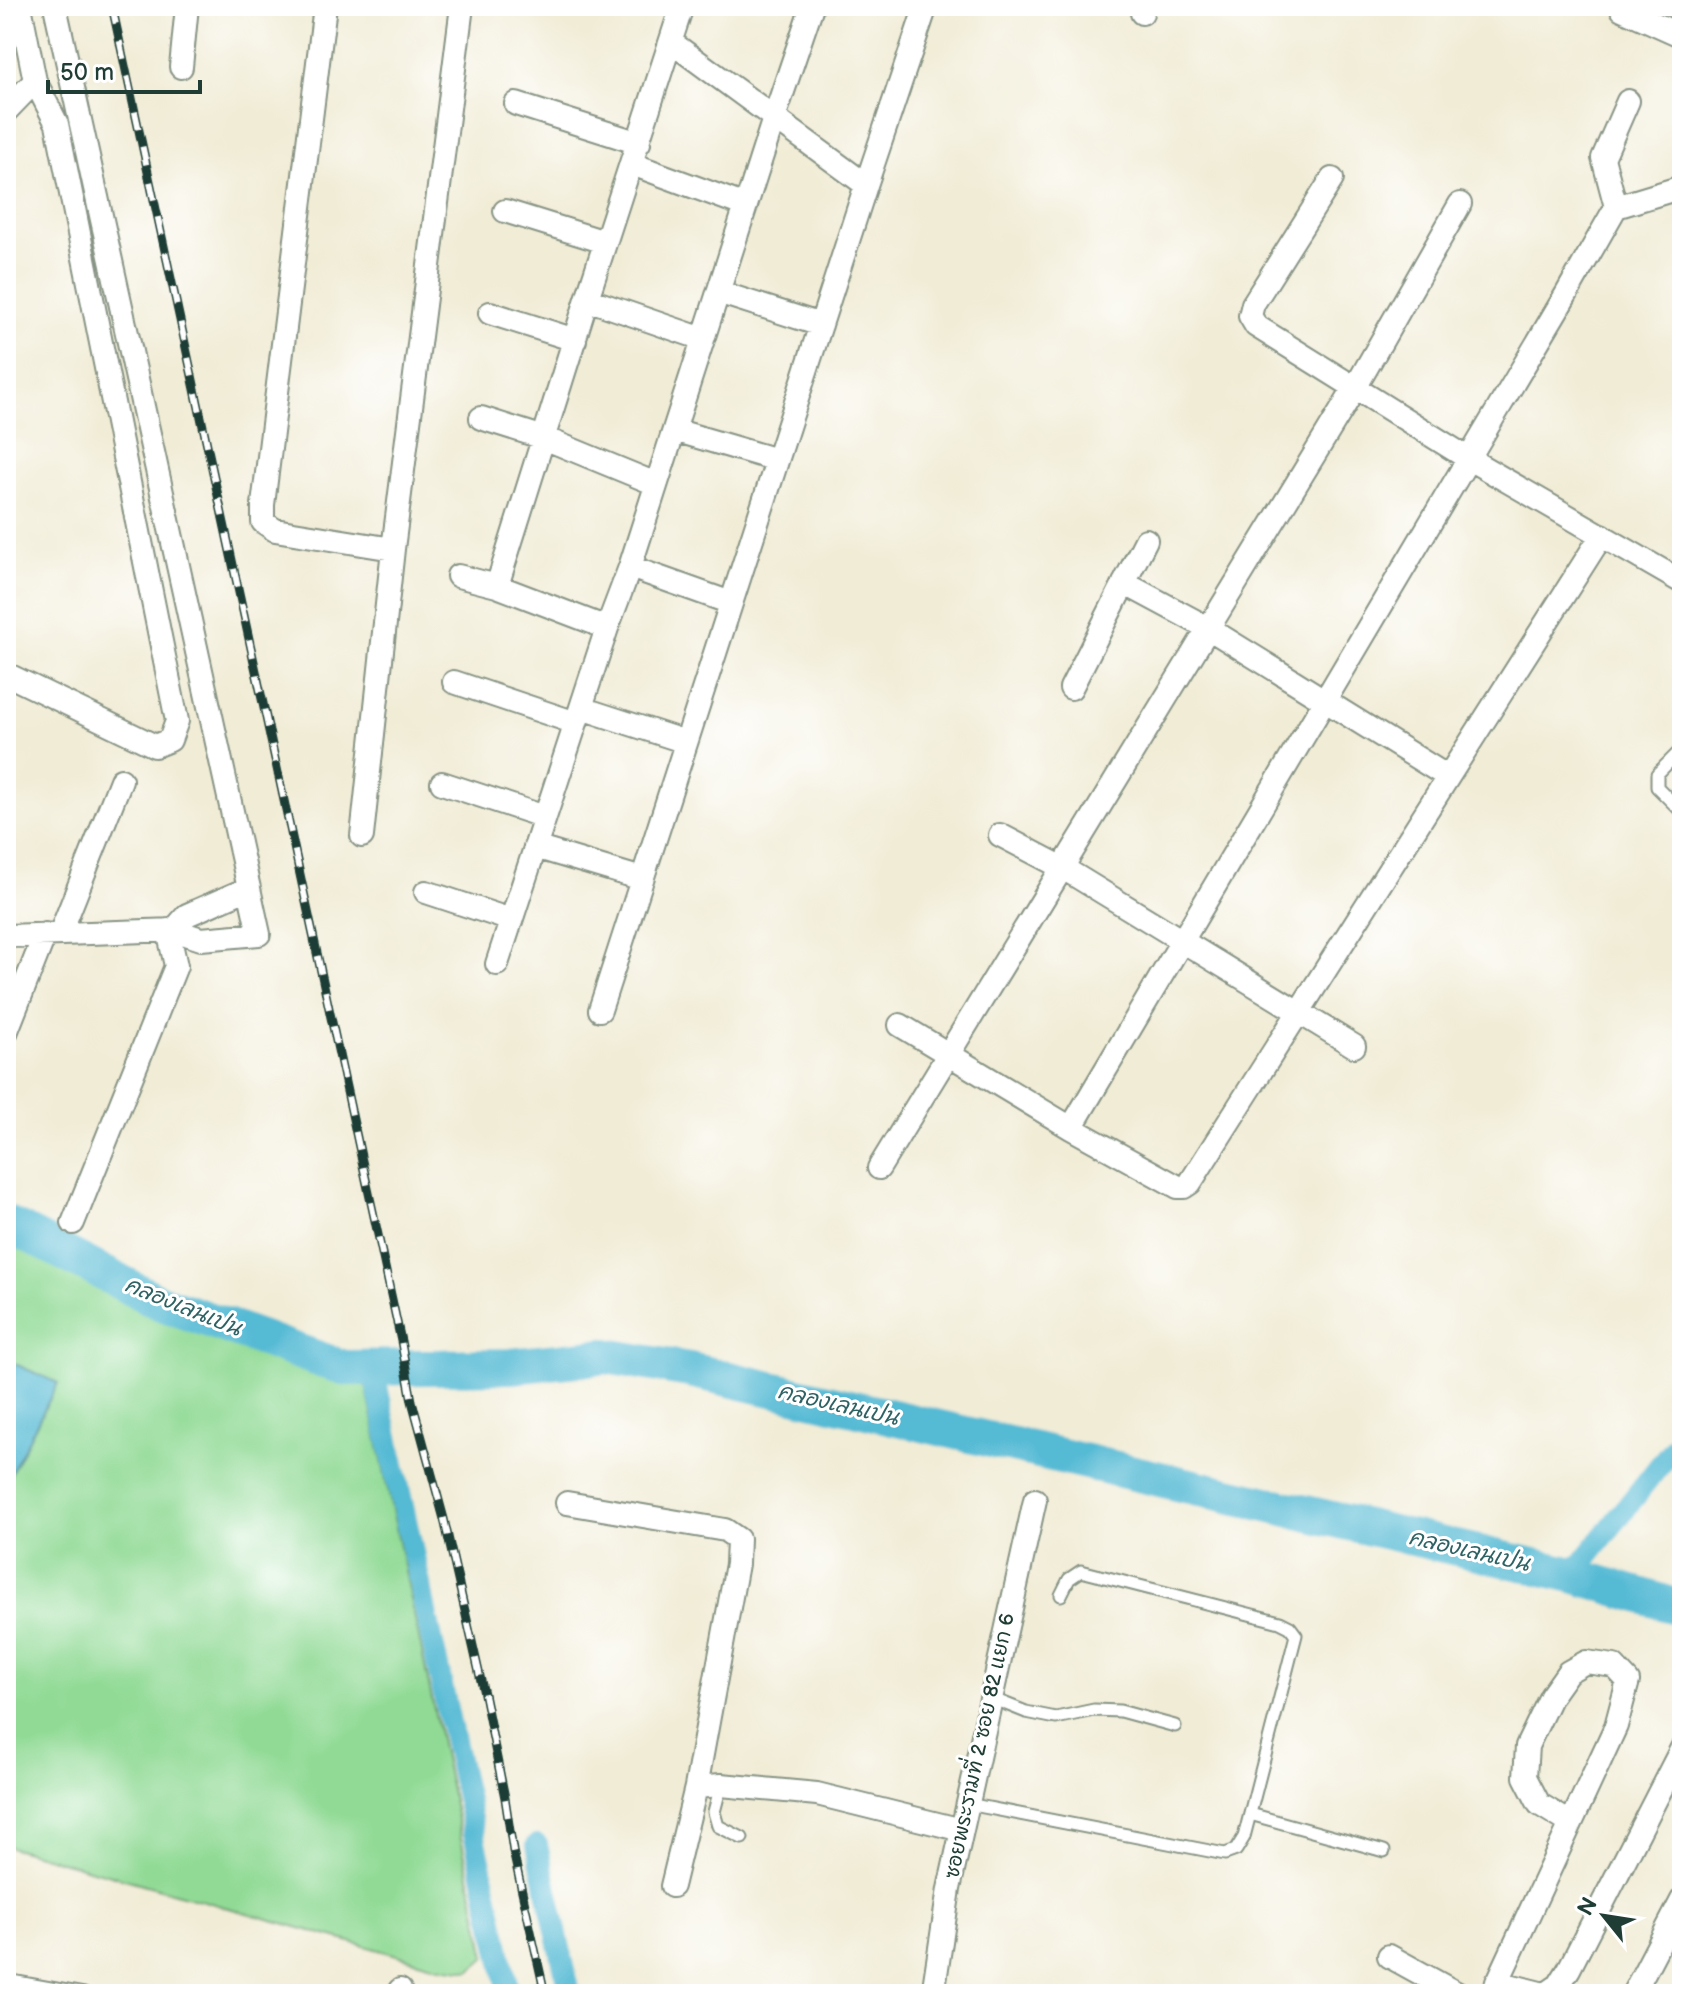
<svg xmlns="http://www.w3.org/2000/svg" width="1688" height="2000" viewBox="0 0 1688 2000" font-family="'Balsamiq Sans','Playpen Sans Thai',sans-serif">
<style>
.green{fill:#91da95;stroke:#588c64;stroke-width:2}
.water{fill:#55bad4;stroke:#3a7c84;stroke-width:2}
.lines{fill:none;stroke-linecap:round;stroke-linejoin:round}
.canal{stroke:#55bad4;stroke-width:22}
.river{stroke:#55bad4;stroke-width:36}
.service-casing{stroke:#889485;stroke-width:15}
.minor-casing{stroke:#889485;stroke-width:26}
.service{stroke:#fff;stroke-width:11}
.minor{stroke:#fff;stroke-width:22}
.rail-casing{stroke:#1f3d34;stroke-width:9}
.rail{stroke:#fff;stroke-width:6;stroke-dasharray:18;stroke-linecap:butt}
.labels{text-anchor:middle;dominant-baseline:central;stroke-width:6;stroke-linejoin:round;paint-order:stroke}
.street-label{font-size:20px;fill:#1f3d34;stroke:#fff}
.water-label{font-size:22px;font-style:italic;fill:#2f6264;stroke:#fff}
</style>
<rect width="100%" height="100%" fill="#fff"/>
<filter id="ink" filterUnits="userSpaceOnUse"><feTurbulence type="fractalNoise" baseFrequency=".0125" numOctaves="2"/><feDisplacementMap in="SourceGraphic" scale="16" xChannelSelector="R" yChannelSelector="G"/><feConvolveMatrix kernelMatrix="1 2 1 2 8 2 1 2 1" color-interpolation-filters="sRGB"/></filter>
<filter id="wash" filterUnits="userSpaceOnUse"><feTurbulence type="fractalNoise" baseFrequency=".006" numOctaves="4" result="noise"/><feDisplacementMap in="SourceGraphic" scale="32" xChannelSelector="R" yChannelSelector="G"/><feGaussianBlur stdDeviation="1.8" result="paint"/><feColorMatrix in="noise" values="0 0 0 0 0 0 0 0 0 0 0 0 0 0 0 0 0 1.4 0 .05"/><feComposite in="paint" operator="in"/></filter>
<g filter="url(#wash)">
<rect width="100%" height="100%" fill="#f1ecd6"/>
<path class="green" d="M6 1241 76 1276 220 1339 366 1385 486 1957 470 1971 440 1967 6 1846V1483L57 1384 6 1360Z"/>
<path class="water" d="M6 1360 58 1383 6 1483Z"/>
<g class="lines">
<path class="canal" d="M373 1368 509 1994
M1573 1575 1682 1437
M537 1845 570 1994"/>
<path class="river" d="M6 1223 159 1302 344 1368 511 1366 606 1356 690 1370 1573 1575 1682 1608"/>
</g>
</g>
<g filter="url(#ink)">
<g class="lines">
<defs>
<path id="service" d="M1682 749 1657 774V787L1682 812
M991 1698 1026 1712 1056 1718 1094 1710 1120 1711 1175 1726
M721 1785 714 1812 718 1826 742 1838
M968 1804 1225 1854 1236 1850 1244 1837 1296 1635 1290 1627 1280 1622 1081 1571 1069 1579 1061 1595
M1250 1814 1384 1851
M6 1980 84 1994"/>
<path id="minor" d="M325 6 263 505V522L275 530 393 549
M1141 6 1142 13
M1622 9 1682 36
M671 42 866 185
M181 67 187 6
M516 104 639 143
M6 111 35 81
M632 164 746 206
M1332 179 1253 304 1250 316 1256 326 1469 459 1682 582
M1616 207 1603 158 1628 101
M505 211 605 242
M718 292 821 325
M587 299 703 339
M490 313 575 340
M481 418 544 438 656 484
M674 430 777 460
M630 567 731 603
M458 576 497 586 607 628
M1124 583 1208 628 1448 777
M497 586 587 299 682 6
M6 674 155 746 170 740 177 721 57 124 35 81 20 6
M454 682 576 723
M1071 688 1146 540
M581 708 686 742
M442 783 545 817
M1000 835 1063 868 1354 1046
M362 836 393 549 462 6
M535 847 642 879
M426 892 511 920
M174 930 187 915 249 888
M60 934 121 780
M6 936 174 930 201 939 259 934 55 6
M497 964 607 628 630 567 774 118 812 6
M600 1010 866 185 926 6
M900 1025 1071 1128 1178 1187H1184L1190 1183 1602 535
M6 1033 45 934
M1071 1128 1567 293 1616 207 1682 187
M879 1168 1355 388 1460 204
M73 1223 176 966 168 930
M567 1503 725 1530 738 1539 737 1564 696 1787
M672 1886 696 1787 721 1785 817 1794 962 1830
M1389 1956 1458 1994
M1497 1982 1544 1994
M400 1990V1994
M933 1994 949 1889 1035 1500
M1492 1994 1616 1726 1628 1681 1614 1666 1586 1662 1568 1672 1551 1696 1527 1746 1525 1777 1539 1804 1570 1823
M1546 1994 1559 1985 1569 1969 1682 1748
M1633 1994 1682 1900"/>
</defs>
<use href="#service" class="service-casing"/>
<use href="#minor" class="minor-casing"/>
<use href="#service" class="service"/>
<use href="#minor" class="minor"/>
<defs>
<path id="rail" d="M112 6 401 1341 412 1401 444 1519 484 1694 505 1798 513 1851 545 1994"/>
</defs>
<use href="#rail" class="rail-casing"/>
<use href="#rail" class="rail"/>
</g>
</g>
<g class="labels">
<g class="street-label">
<text transform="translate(980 1746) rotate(-78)">ซอยพระรามที่ 2 ซอย 82 แยก 6</text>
</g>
<g class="water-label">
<text transform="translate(183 1307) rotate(22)">คลองเลนเปน</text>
<text transform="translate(838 1405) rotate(13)">คลองเลนเปน</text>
<text transform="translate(1469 1551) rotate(13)">คลองเลนเปน</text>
</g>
</g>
<rect width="1688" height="2000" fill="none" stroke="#fff" stroke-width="32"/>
<g transform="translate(1604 1916) rotate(300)" stroke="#ffffff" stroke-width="6" paint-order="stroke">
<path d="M0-6L14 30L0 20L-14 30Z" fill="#1f3d34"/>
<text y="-12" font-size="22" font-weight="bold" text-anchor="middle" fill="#1f3d34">N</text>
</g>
<path d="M48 80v12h152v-12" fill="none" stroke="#1f3d34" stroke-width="4"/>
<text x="60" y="80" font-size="24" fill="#1f3d34" stroke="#ffffff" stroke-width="6" paint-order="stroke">50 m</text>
</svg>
